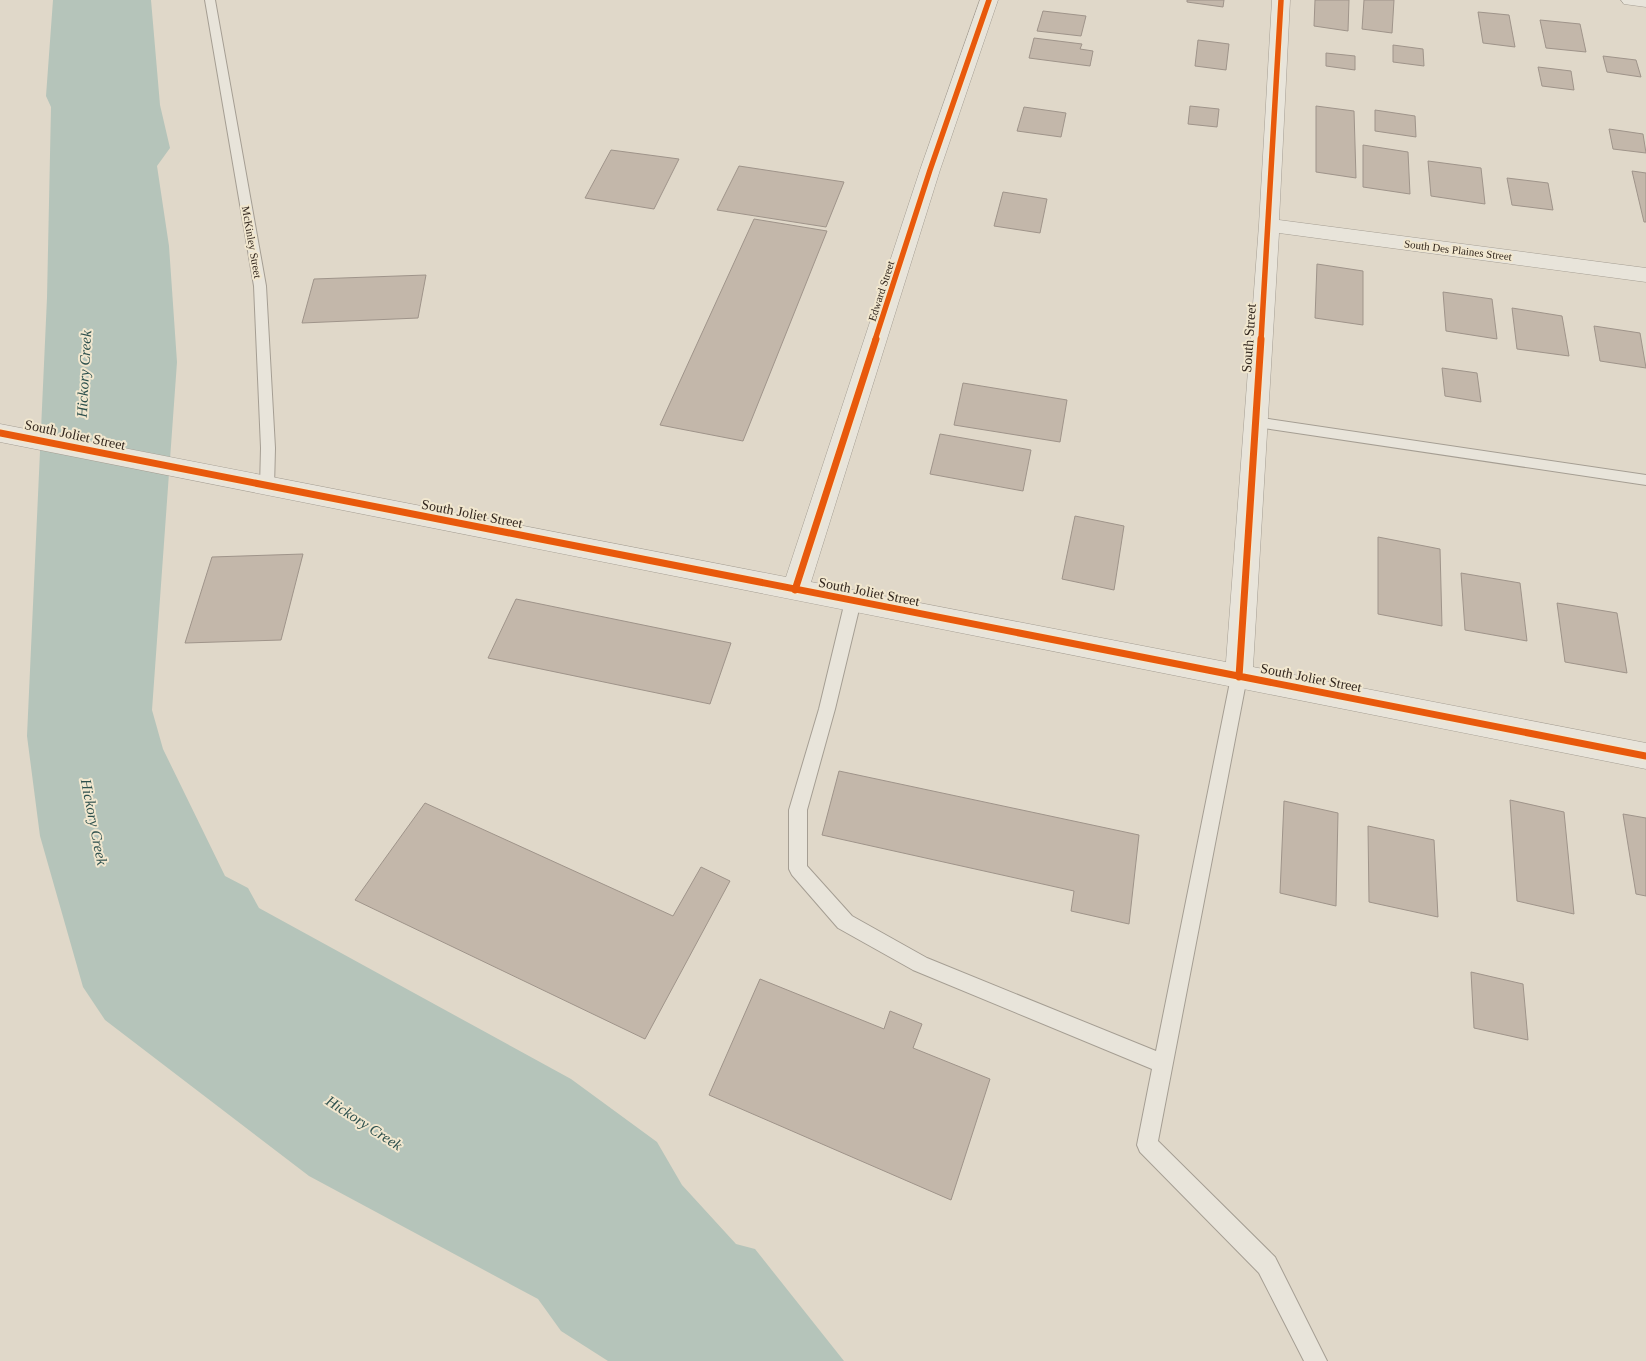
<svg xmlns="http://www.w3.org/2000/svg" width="1646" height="1361" viewBox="0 0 1646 1361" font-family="'Times New Roman',serif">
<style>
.water{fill:#b5c4ba}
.building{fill:#c3b7aa;stroke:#9f948a}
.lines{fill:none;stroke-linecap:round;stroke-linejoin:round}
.service-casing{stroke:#a59e93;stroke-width:2}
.minor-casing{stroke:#a59e93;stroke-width:1}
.service{fill:#e8e4da;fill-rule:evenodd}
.minor{fill:#e8e4da;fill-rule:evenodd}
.cycleway-far1-casing{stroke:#f1e7cf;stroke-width:8}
.cycleway-casing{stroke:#f1e7cf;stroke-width:10}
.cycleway-far1{stroke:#e8590c;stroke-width:5.5}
.cycleway{stroke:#e8590c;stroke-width:7}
.labels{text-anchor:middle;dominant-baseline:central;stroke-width:4;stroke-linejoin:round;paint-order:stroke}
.far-street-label{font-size:11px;fill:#32261d;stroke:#f1e7cf}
.street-label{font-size:14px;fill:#32261d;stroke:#f1e7cf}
.water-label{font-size:15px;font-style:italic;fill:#2d504d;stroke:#f1e7cf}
</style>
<rect width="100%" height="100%" fill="#e0d8c9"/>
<path class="water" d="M53 0H151L160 105 170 148 157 166 169 246 177 362 152 710 163 749 225 876 248 888 259 908 571 1079 657 1142 682 1185 736 1244 755 1249 844 1361H608L561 1331 538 1299 309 1176 105 1020 83 987 40 836 27 736 47 298 51 107 46 96Z"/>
<path class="building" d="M1187 0H1224L1223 7 1187 2Z
M1315 0H1349L1348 31 1314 26Z
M1364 0H1394L1392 33 1362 29Z
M1043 11 1086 16 1081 36 1037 31Z
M1478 12 1509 15 1515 47 1483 43Z
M1540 20 1580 24 1586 52 1546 48Z
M1034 38 1082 44 1080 49 1093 51 1090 66 1029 58Z
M1198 40 1229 44 1226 70 1195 66Z
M1393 45 1423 49 1424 66 1393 62Z
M1326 53 1355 56V70L1326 66Z
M1603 56 1636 60 1641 77 1607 72Z
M1538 67 1571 71 1574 90 1542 86Z
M1190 106 1219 109 1217 127 1188 124Z
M1316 106 1354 111 1356 178 1316 172Z
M1024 107 1066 113 1061 137 1017 131Z
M1375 110 1415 116 1416 137 1375 131Z
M1609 129 1643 134 1646 153 1613 149Z
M1363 145 1408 152 1410 194 1363 187Z
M611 150 679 159 654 209 585 198Z
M1428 161 1481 168 1485 204 1431 196Z
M739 166 844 182 826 227 717 210Z
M1632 171 1646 173V222H1644Z
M1507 178 1548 183 1553 210 1512 205Z
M1003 192 1047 199 1040 233 994 226Z
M754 219 827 231 743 441 660 425Z
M1317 264 1363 271V325L1315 318Z
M426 275 418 318 302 323 314 279Z
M1443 292 1492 299 1497 339 1446 331Z
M1512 308 1562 316 1569 356 1517 349Z
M1594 326 1640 333 1646 368 1600 361Z
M1442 368 1477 373 1481 402 1445 396Z
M963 383 1067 400 1060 442 954 425Z
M940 434 1031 450 1023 491 930 474Z
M1075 516 1124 526 1114 590 1062 579Z
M1378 537 1440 549 1442 626 1378 614Z
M303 554 281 640 185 643 212 557Z
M1461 573 1520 583 1527 641 1465 630Z
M516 599 731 643 710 704 488 658Z
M1557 603 1617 613 1627 673 1565 662Z
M839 771 1139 835 1129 924 1071 911 1074 891 822 835Z
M1510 800 1564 812 1574 914 1517 901Z
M1284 801 1338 813 1336 906 1280 893Z
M425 803 673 916 701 867 730 881 645 1039 355 900Z
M1623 814 1646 818V896L1636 894Z
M1368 826 1434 840 1438 917 1369 902Z
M1471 972 1523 984 1528 1040 1474 1028Z
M760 979 884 1029 890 1011 922 1024 913 1048 990 1079 951 1200 709 1095Z"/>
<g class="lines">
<defs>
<path id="service" d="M205 0H215L266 286 275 448 274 487 272 491H262L260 487 261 448 254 286Z
M1255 417 1646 475V485L1250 426 1248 422 1250 418Z
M853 595 858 597 861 601 835 709 807 810V866L852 916 927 958 1156 1051 1231 677 1233 672 1239 670 1245 672 1247 677 1158 1141 1275 1257 1327 1361H1304L1259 1273 1140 1152 1137 1145 1152 1069 913 970 838 928 792 875 789 869V810L819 709 845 601 848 597Z"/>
<path id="minor" d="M980 0H998L940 170 811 582 1226 662 1259 225 1272 0H1290L1279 220 1646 268V282L1279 233 1253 667 1646 743V769L0 442V424L786 577 920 170Z
M1621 0H1646V7L1624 4Z"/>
</defs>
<use href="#service" class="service-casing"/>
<use href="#minor" class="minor-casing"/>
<use href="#service" class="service"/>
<use href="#minor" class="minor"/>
<defs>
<path id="cycleway-far1" d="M875 340 930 170 989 0
M1261 340 1281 0"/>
<path id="cycleway" d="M0 433 1646 756
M795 590 876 339
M1239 677 1261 339"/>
</defs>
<use href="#cycleway-far1" class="cycleway-far1-casing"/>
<use href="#cycleway" class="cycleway-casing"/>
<use href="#cycleway-far1" class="cycleway-far1"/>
<use href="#cycleway" class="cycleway"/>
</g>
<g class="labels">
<g class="far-street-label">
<text transform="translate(252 242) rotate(80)">McKinley Street</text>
<text transform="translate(1458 250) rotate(7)">South Des Plaines Street</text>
<text transform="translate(881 291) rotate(-72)">Edward Street</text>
</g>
<g class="street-label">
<text transform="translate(1249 338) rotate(-86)">South Street</text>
<text transform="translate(75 435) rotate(12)">South Joliet Street</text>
<text transform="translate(472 514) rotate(11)">South Joliet Street</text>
<text transform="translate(869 592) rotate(11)">South Joliet Street</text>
<text transform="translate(1311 678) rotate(11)">South Joliet Street</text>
</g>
<g class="water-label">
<text transform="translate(84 374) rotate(-87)">Hickory Creek</text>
<text transform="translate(94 822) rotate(79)">Hickory Creek</text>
<text transform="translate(364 1123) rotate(33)">Hickory Creek</text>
</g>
</g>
</svg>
